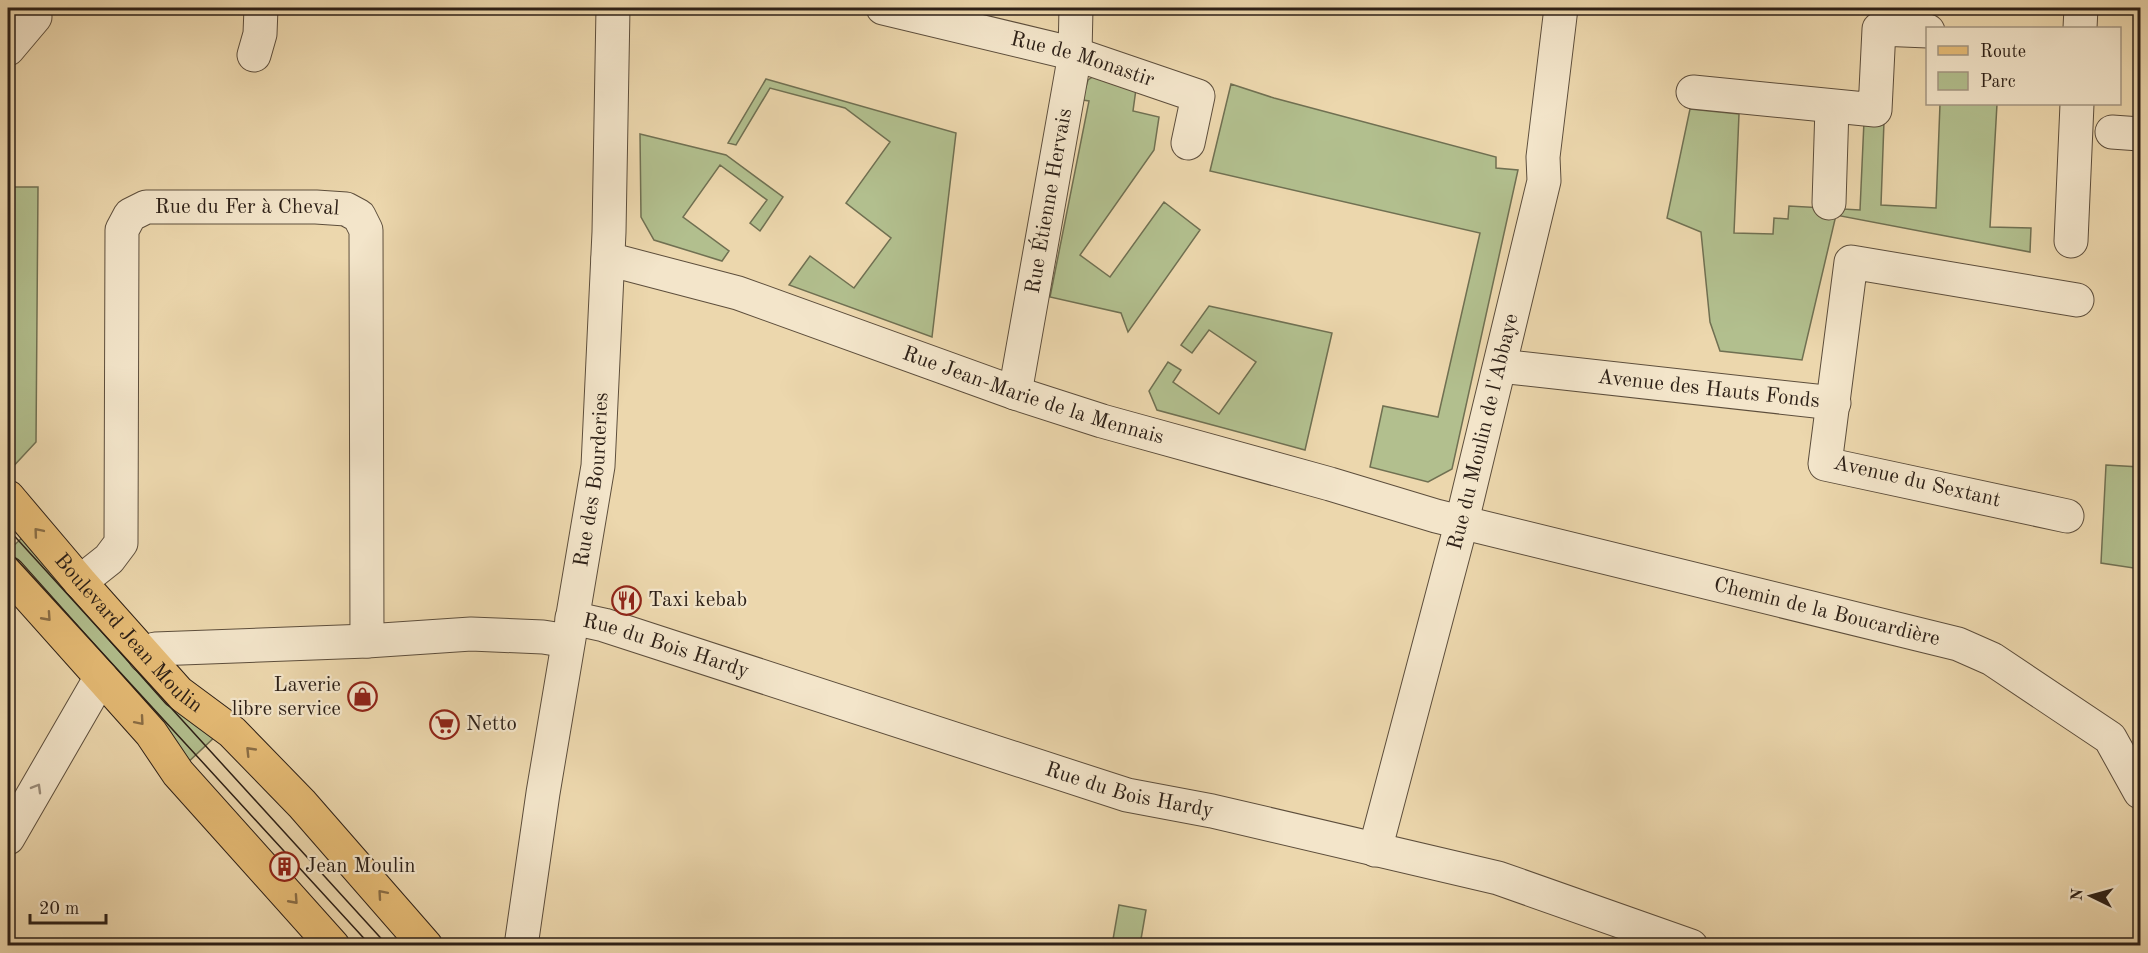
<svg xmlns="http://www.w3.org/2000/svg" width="2148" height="953" viewBox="0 0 2148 953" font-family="'Old Standard TT',serif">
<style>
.green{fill:#b2bf8e;stroke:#707052;stroke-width:1.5}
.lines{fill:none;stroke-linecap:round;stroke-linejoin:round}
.minor-casing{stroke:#5d4e3c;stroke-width:35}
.major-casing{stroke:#2d2017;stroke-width:35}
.minor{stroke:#f3e5ca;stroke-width:33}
.major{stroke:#e6bc76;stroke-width:33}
.tram{stroke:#2d2017;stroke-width:1.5}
.oneway{stroke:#8a6e46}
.oneway2{stroke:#9a8c79}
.labels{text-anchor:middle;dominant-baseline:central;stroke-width:4.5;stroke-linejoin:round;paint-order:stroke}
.street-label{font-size:21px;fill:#2d2017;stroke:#f3e5ca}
.poi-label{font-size:21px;fill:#2d2017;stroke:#f3e5ca;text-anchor:start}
</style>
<rect width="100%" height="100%" fill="#ecd7ad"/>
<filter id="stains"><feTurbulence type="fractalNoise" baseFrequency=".00333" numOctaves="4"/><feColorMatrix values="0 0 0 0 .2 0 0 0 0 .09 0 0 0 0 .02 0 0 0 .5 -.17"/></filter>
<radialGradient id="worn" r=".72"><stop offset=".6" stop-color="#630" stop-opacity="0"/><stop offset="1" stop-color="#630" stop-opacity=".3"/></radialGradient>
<path class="green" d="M1094 76 1136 89 1133 111 1159 117 1154 150 1080 255 1110 277 1164 202 1200 230 1128 332 1121 313 1050 297 1089 101 1082 100 1088 80Z
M766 79 956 133 932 337 789 285 810 256 854 288 891 238 846 203 890 142 845 108 770 88 736 145 728 143Z
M1231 84 1274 98 1496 157V168L1518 170 1452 469 1428 482 1370 467 1383 406 1438 417 1480 233 1210 171Z
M1940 104H1997L1990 227 2031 228 2030 252 1836 215 1802 360 1720 351 1710 322 1701 232 1667 218 1690 109 1739 114 1734 233 1773 234 1774 218 1788 219 1789 206 1860 210 1864 121H1884L1881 205 1936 208Z
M640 134 726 155 783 197 760 231 750 223 767 200 720 165 683 217 729 251 722 261 654 240 641 217Z
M8 187H38L36 442 8 472Z
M1209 306 1332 333 1305 450 1157 410 1149 391 1168 362 1181 370 1173 382 1219 414 1256 362 1209 330 1192 353 1181 345Z
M2106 465 2140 467V569L2101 563Z
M24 536 219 733 183 767 8 557V551Z
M1119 905 1146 910 1140 945H1112Z"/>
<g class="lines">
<defs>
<g id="minor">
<path id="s1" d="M883 8 1075 54 1198 96 1188 143"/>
<path d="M2080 28 2081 8"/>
<path d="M8 49 35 17"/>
<path d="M254 55 260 34 261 8"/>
<path d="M1693 92 1875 110 1879 29 1928 31"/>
<path d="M2112 132 2140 134"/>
<path d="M1829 203 1832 107"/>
<path d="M2071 241 2077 104"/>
<path id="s2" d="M608 259 738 293 1015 393 1102 421 1330 484 1436 516 1958 644 1992 659 2110 738 2140 792"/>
<path id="s3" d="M1500 366 1834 403"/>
<path id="s4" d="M1015 393 1075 54 1076 8"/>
<path d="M2067 516 1825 464 1851 262 2077 300"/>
<path id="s5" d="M80 582 109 559 121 543 122 230 130 215 146 207H316L346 209 359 216 366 230 367 641"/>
<path id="s6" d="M572 618 604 625 1127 795 1212 811 1498 878 1691 946"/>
<path d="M145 656 155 649 367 641 471 634 543 637 568 641"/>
<path d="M8 838 101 677"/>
<path id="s7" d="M1375 850 1462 521 1544 181 1543 157 1561 8"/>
<path id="s8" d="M521 946 543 793 598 466 609 232 613 8"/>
</g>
<g id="major">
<path id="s9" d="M8 497 80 582 178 692 232 732 302 804 426 946"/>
<path d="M8 573 151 733 178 773 333 946"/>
</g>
</defs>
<use href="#minor" class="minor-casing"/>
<use href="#major" class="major-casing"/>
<use href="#minor" class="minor"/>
<use href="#major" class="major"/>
<path class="tram" d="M8 529 388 946
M8 550 371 946"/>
</g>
<defs><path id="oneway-chevron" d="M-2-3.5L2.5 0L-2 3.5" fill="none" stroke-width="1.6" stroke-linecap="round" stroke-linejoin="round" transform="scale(1.5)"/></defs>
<g class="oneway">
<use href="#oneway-chevron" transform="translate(38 532) rotate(-130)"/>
<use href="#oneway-chevron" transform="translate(47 617) rotate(48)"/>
<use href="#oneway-chevron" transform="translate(140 721) rotate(49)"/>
<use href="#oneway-chevron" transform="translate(250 751) rotate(-134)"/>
<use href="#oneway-chevron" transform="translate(382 894) rotate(-131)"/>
<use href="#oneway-chevron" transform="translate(294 900) rotate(48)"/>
</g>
<use class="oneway2" href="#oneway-chevron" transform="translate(37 788) rotate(-60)"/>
<defs>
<symbol id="restaurant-ring" viewBox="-11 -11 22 22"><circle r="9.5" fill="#f3e5ca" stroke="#8f2418" stroke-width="1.5"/><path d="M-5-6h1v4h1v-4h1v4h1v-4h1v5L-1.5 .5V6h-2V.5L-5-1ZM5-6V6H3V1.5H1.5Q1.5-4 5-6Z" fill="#8f2418"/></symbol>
<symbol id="shop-ring" viewBox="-11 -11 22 22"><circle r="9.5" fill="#f3e5ca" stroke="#8f2418" stroke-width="1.5"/><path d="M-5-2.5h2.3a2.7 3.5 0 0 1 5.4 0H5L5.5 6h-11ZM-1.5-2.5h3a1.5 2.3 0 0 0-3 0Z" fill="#8f2418"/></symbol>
<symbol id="supermarket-ring" viewBox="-11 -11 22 22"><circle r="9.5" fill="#f3e5ca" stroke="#8f2418" stroke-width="1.5"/><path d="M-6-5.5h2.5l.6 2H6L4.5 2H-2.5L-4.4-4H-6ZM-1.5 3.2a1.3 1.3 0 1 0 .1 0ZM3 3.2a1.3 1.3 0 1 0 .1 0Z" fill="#8f2418"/></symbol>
<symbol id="building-ring" viewBox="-11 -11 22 22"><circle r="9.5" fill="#f3e5ca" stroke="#8f2418" stroke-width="1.5"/><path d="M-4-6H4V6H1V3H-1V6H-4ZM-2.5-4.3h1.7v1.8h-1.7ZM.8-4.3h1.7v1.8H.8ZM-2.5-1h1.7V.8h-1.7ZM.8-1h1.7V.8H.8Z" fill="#8f2418"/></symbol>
</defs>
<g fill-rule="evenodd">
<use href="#restaurant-ring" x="610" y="584" width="33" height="33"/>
<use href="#shop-ring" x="346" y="680" width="33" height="33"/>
<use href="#supermarket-ring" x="428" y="708" width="33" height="33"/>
<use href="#building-ring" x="268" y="850" width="33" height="33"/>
</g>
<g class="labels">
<g class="street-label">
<text stroke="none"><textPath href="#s1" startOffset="206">Rue de Monastir</textPath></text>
<text stroke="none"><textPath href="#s4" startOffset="195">Rue Étienne Hervais</textPath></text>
<text stroke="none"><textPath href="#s5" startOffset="506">Rue du Fer à Cheval</textPath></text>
<text stroke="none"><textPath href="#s3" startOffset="210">Avenue des Hauts Fonds</textPath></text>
<text stroke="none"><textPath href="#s2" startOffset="447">Rue Jean-Marie de la Mennais</textPath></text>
<text stroke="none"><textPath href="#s7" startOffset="432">Rue du Moulin de l'Abbaye</textPath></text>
<text stroke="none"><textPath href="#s8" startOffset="472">Rue des Bourderies</textPath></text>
<text transform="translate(1917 482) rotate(13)">Avenue du Sextant</text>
<text stroke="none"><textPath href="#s2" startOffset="1270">Chemin de la Boucardière</textPath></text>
<text stroke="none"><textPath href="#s9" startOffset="182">Boulevard Jean Moulin</textPath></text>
<text stroke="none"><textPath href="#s6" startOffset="98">Rue du Bois Hardy</textPath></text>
<text stroke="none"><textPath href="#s6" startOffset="584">Rue du Bois Hardy</textPath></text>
</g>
<g class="poi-label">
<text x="648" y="600">Taxi kebab</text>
<text x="341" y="685" text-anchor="end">Laverie<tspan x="341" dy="24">libre service</tspan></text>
<text x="466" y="724">Netto</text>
<text x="305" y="866">Jean Moulin</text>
</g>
</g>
<rect width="2148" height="953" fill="none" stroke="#ecd7ad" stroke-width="30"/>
<rect x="9" y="9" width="2130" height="935" fill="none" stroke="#2d2017" stroke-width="3"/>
<rect x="15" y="15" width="2118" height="923" fill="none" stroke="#2d2017" stroke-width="1.5"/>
<rect x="1926" y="27" width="195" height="78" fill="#f3e5ca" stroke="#a49682" stroke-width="1.5"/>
<rect x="1938" y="46" width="30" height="9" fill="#e6bc76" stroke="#a49682" stroke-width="1.5"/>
<text x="1980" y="57" font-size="18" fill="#2d2017">Route</text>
<rect x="1938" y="72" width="30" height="18" fill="#b2bf8e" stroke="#a49682" stroke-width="1.5"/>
<text x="1980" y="87" font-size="18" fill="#2d2017">Parc</text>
<g transform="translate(2091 896) rotate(275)" stroke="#f3e5ca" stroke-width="4.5" paint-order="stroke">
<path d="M0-4.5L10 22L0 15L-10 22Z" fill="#2d2017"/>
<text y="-9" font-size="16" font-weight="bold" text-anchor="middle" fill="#2d2017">N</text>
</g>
<path d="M30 914v9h76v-9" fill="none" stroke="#2d2017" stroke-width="3"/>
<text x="39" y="914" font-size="18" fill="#2d2017" stroke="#f3e5ca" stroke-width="4.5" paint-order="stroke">20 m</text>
<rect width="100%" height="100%" filter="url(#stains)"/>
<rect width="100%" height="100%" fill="url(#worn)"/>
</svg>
